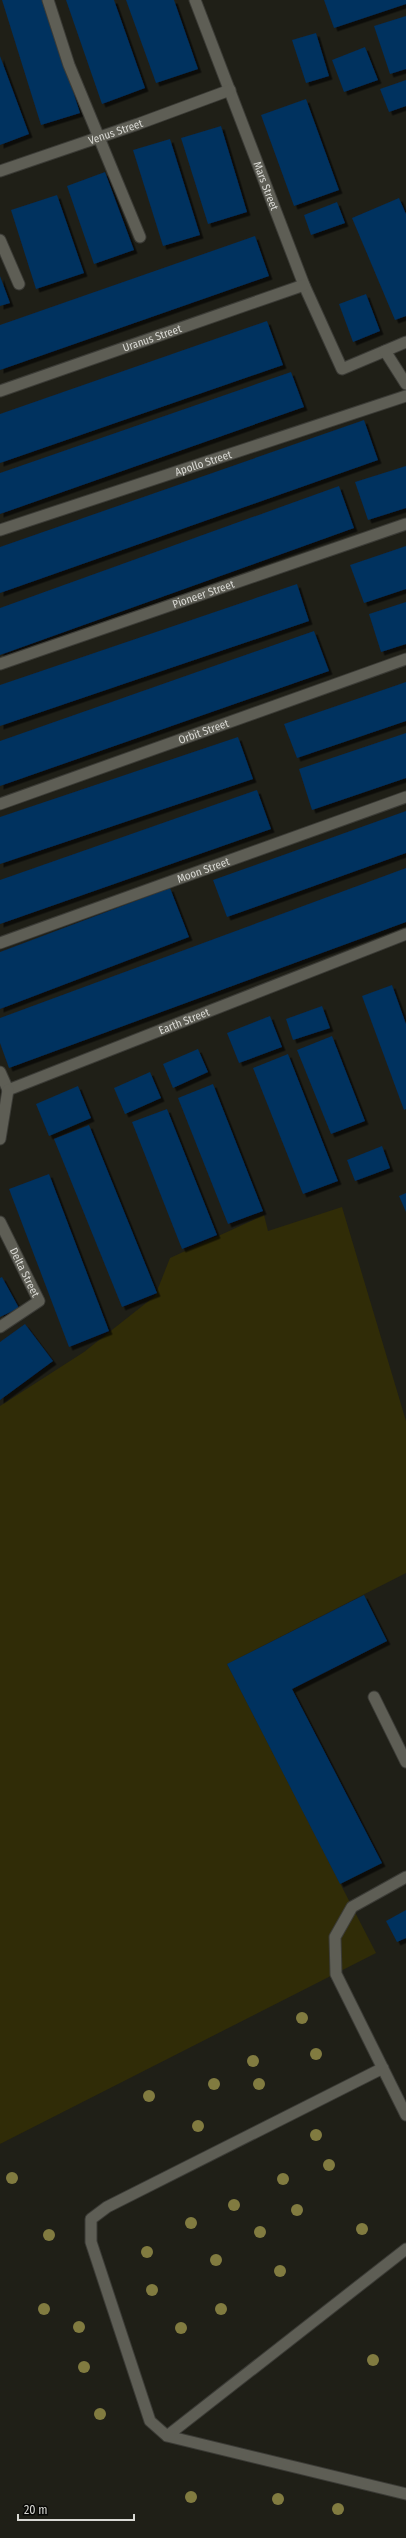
<svg xmlns="http://www.w3.org/2000/svg" width="406" height="2538" viewBox="0 0 406 2538" font-family="'Fira Sans Condensed',sans-serif">
<style>
.green{fill:#302c07}
.building{fill:#05305e;filter:url(#shadow)}
.lines{fill:none;stroke-linecap:round;stroke-linejoin:round}
.service-casing{stroke:#3b3b36;stroke-width:13}
.minor-casing{stroke:#3b3b36;stroke-width:13}
.service{stroke:#5e5e55;stroke-width:11}
.minor{stroke:#5e5e55;stroke-width:11}
.tree{fill:#817b40}
.labels{text-anchor:middle;dominant-baseline:central;stroke-width:3;stroke-linejoin:round;paint-order:stroke}
.street-label{font-size:11px;fill:#d9d9d4;stroke:#090906}
</style>
<defs>
<filter id="shadow"><feDropShadow dx="3.5" dy="3.5" stdDeviation="0" flood-color="#0009"/></filter>
</defs>
<rect width="100%" height="100%" fill="#1f1f17"/>
<path class="green" d="M342 1207 406 1421V1573L227 1664 376 1953 0 2144V1406L84 1352 155 1296 170 1258 264 1215 268 1231Z"/>
<path class="building" d="M2 0H44L80 113 41 125Z
M66 0H114L145 88 102 104Z
M126 0H174L198 69 156 83Z
M324 0H406V4L334 28Z
M406 16V69L390 74 374 26Z
M316 33 329 76 306 83 292 40Z
M365 47 378 80 344 92 332 60Z
M0 56 29 134 0 145Z
M406 80V106L389 112 380 89Z
M306 99 339 190 294 206 261 115Z
M221 126 247 212 208 224 181 138Z
M170 139 200 235 163 246 133 150Z
M105 172 134 250 94 264 67 186Z
M57 195 84 273 36 289 11 210Z
M399 198 406 214V316L395 320 352 218Z
M337 202 345 223 311 235 304 215Z
M255 236 269 276 0 370V325Z
M0 276 10 303 0 306Z
M366 294 380 331 353 342 339 304Z
M267 321 283 365 0 463V414Z
M291 372 304 407 0 514V473Z
M364 420 378 460 0 593V547Z
M406 466V508L368 520 355 482Z
M339 486 354 528 0 655V608Z
M406 546V589L364 603 350 565Z
M297 584 309 621 0 726V685Z
M406 602V644L381 652 369 614Z
M314 631 329 671 0 786V741Z
M406 682V721L297 758 284 724Z
M406 733V778L312 810 299 769Z
M238 737 253 779 0 864V817Z
M257 790 271 829 0 924V880Z
M406 811V853L227 917 213 880Z
M406 868V922L9 1068 0 1043V1018Z
M170 888 189 937 0 1009V952Z
M392 985 406 1024V1109L404 1110 362 996Z
M322 1006 330 1028 293 1040 286 1019Z
M270 1016 282 1047 239 1063 227 1033Z
M332 1036 365 1121 331 1134 297 1050Z
M198 1049 208 1072 173 1088 163 1064Z
M288 1054 338 1181 303 1194 253 1068Z
M150 1072 161 1098 125 1114 114 1088Z
M213 1084 263 1211 228 1224 178 1098Z
M78 1086 91 1118 49 1136 36 1104Z
M167 1109 217 1235 182 1249 132 1122Z
M89 1125 157 1293 122 1307 54 1139Z
M382 1146 390 1168 355 1181 347 1160Z
M49 1174 109 1331 69 1347 9 1189Z
M406 1193V1212L399 1196Z
M2 1277 19 1308 0 1317V1278Z
M25 1324 53 1361 0 1400V1342Z
M364 1595 387 1641 292 1689 382 1863 340 1884 227 1664Z
M406 1910V1938L397 1942 386 1921Z"/>
<g class="lines">
<defs>
<path id="service" d="M374 1697 406 1762
M406 1877 352 1907 335 1937 336 1974 406 2115
M383 2068 107 2207 91 2219V2242L150 2421 167 2436 406 2494
M167 2436 406 2249"/>
<g id="minor">
<path d="M48 0 69 65 140 237"/>
<path id="s1" d="M195 0 304 285 342 369 406 342"/>
<path id="s2" d="M0 171 138 124 230 90"/>
<path d="M0 240 19 284"/>
<path d="M385 351 406 384"/>
<path id="s3" d="M0 391 304 285"/>
<path id="s4" d="M0 530 406 396"/>
<path id="s5" d="M0 664 406 524"/>
<path id="s6" d="M0 804 406 659"/>
<path id="s7" d="M0 943 406 797"/>
<path d="M0 1072 8 1090"/>
<path id="s8" d="M8 1090 406 934"/>
<path d="M0 1139 8 1090"/>
<path id="s9" d="M0 1222 39 1301 0 1327"/>
</g>
</defs>
<use href="#service" class="service-casing"/>
<use href="#minor" class="minor-casing"/>
<use href="#service" class="service"/>
<use href="#minor" class="minor"/>
</g>
<g class="tree">
<circle cx="302" cy="2018" r="6"/>
<circle cx="316" cy="2054" r="6"/>
<circle cx="253" cy="2061" r="6"/>
<circle cx="214" cy="2084" r="6"/>
<circle cx="259" cy="2084" r="6"/>
<circle cx="149" cy="2096" r="6"/>
<circle cx="198" cy="2126" r="6"/>
<circle cx="316" cy="2135" r="6"/>
<circle cx="329" cy="2165" r="6"/>
<circle cx="12" cy="2178" r="6"/>
<circle cx="283" cy="2179" r="6"/>
<circle cx="234" cy="2205" r="6"/>
<circle cx="297" cy="2210" r="6"/>
<circle cx="191" cy="2223" r="6"/>
<circle cx="362" cy="2229" r="6"/>
<circle cx="260" cy="2232" r="6"/>
<circle cx="49" cy="2235" r="6"/>
<circle cx="147" cy="2252" r="6"/>
<circle cx="216" cy="2260" r="6"/>
<circle cx="280" cy="2271" r="6"/>
<circle cx="152" cy="2290" r="6"/>
<circle cx="44" cy="2309" r="6"/>
<circle cx="221" cy="2309" r="6"/>
<circle cx="79" cy="2327" r="6"/>
<circle cx="181" cy="2328" r="6"/>
<circle cx="373" cy="2360" r="6"/>
<circle cx="84" cy="2367" r="6"/>
<circle cx="100" cy="2414" r="6"/>
<circle cx="191" cy="2497" r="6"/>
<circle cx="278" cy="2499" r="6"/>
<circle cx="338" cy="2509" r="6"/>
</g>
<g class="labels">
<g class="street-label">
<text stroke="none"><textPath href="#s2" startOffset="122">Venus Street</textPath></text>
<text stroke="none"><textPath href="#s1" startOffset="199">Mars Street</textPath></text>
<text stroke="none"><textPath href="#s3" startOffset="161">Uranus Street</textPath></text>
<text stroke="none"><textPath href="#s4" startOffset="214">Apollo Street</textPath></text>
<text stroke="none"><textPath href="#s5" startOffset="215">Pioneer Street</textPath></text>
<text stroke="none"><textPath href="#s6" startOffset="216">Orbit Street</textPath></text>
<text stroke="none"><textPath href="#s7" startOffset="216">Moon Street</textPath></text>
<text stroke="none"><textPath href="#s8" startOffset="189">Earth Street</textPath></text>
<text stroke="none"><textPath href="#s9" startOffset="56">Delta Street</textPath></text>
</g>
</g>
<path d="M18 2514v6h116v-6" fill="none" stroke="#d9d9d4" stroke-width="2"/>
<text x="24" y="2514" font-size="12" fill="#d9d9d4" stroke="#090906" stroke-width="3" paint-order="stroke">20 m</text>
</svg>
